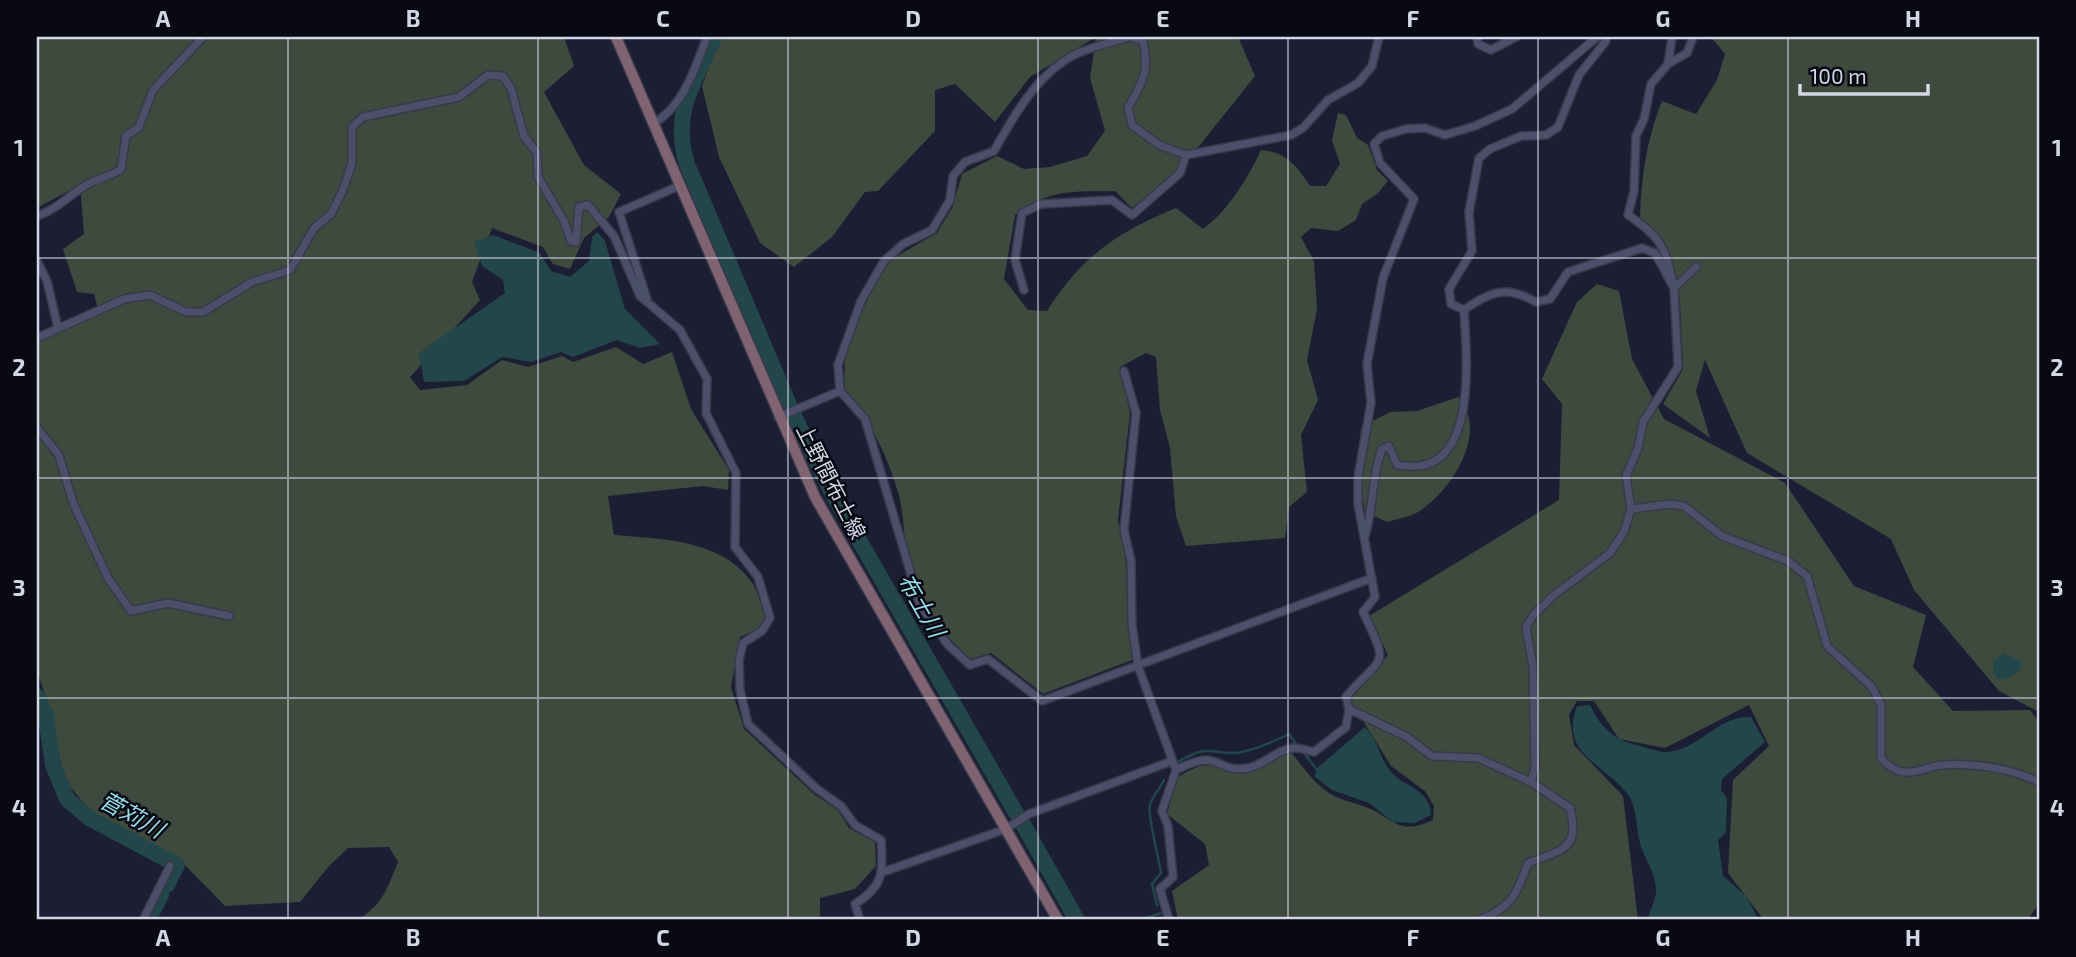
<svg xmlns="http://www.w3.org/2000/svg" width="2076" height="957" viewBox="0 0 2076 957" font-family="'Exo 2','Noto Sans JP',sans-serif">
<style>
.green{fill:#3d4a3d}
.water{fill:#22464a}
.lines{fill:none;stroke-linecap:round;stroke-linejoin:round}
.stream{stroke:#22464a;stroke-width:2.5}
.river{stroke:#22464a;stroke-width:16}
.street-casing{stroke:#38394b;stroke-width:10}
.secondary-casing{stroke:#38394b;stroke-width:13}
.street{stroke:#4c4f69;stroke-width:7}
.secondary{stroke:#806371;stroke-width:10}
.grid{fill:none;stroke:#d3d6e5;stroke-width:2;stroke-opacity:0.55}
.labels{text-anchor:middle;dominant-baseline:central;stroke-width:5;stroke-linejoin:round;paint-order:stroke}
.street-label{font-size:21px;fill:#d3d6e5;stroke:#080913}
.water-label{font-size:23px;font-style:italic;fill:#96dde7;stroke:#080913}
.neatline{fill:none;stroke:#d3d6e5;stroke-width:2.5}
.grid-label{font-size:23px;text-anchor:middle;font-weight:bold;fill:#d3d6e5}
</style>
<rect width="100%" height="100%" fill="#1c1e34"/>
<path class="green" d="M37 37H564L574 66 544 92 584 165 621 194 609 217 584 238 570 269 553 264 543 247 492 228 472 282 480 300 410 377 420 390 467 385 502 360 528 367 562 356 573 362 616 347 643 364 672 352 691 409 729 470 728 490 703 486 608 496 614 535C661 539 720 539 751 581 758 590 761 606 765 617L758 629 740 637 731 687 744 729 815 795 838 810 849 828 875 842 876 866 855 889 820 898V920H358C384 902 386 891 398 862L389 847 348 848 329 866 300 902 225 906 181 861 94 816 64 779 52 715 37 671V341L99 313 94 294 77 292 63 249 84 234 80 185 37 208Z
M719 37H1096L1030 77 995 122 955 84 935 90V131L878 191 865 192 832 237 794 267 760 243 719 157 702 86Z
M1096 37H1238L1255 76 1180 170 1132 208 1115 191C1073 192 1050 188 1015 215L1004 279 1028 310 1047 311C1081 257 1117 232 1176 208L1203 229C1227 212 1248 178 1261 150 1286 152 1297 166 1310 186H1326L1340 164 1332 140 1338 113 1346 115 1357 138 1368 145 1377 170 1388 181 1377 194 1362 204 1356 220 1338 231 1311 228 1301 237 1314 261 1317 309 1307 360 1318 400 1301 435 1307 492 1289 507 1285 538 1186 546 1176 516 1170 448 1160 410 1156 357 1146 353 1120 367 1130 413 1118 520 1125 551 1132 660 1043 694 991 653 970 659C936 629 914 590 906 545 903 528 903 509 898 492 887 455 869 418 844 389L845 358 863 309 885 263 937 233 952 208 962 174 997 156 1024 169 1050 167 1087 156 1105 131 1090 78Z
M1711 37H2039V712L1999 691 1914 590 1891 539 1747 453 1705 360 1696 391 1710 438 1663 404 1683 369 1680 302 1671 257 1640 222C1641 179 1646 141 1662 101L1696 114 1717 80 1725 54Z
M1597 284 1619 291 1632 359 1664 419 1785 483 1854 586 1926 615 1913 667 1953 711 2030 710 2039 722V904L2027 920H1764L1728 873 1733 780 1769 746 1749 705 1665 748 1619 739 1594 701H1577L1569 715 1574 745 1623 796 1638 920H1178L1172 891 1209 865 1205 844 1167 814 1178 777C1206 759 1215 764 1245 774L1291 752C1303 767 1315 785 1332 795 1343 801 1357 803 1368 808 1395 819 1398 836 1433 820L1434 806 1425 791 1391 766 1350 700 1388 655 1369 616 1559 500 1562 404 1542 379 1577 302Z
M1458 397C1490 432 1451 492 1418 512 1410 517 1397 519 1387 522L1365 512 1357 465 1361 427 1390 412 1417 411Z"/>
<path class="water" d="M597 232 605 241 625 309 660 344 640 348 617 340 573 357 561 352 531 362 502 357 464 381 424 382 419 353 505 293 503 280 482 266 474 242 493 235 540 253 551 271 570 277 589 261 592 237Z
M2004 653 2021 661V669L2010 677 1998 679 1993 673V662Z
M1590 705C1600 726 1613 740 1637 745 1646 747 1659 753 1668 752 1702 748 1716 716 1751 717L1765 742 1722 779 1721 790 1727 798 1726 832 1718 840 1723 876 1746 896 1759 920H1648C1649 910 1657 899 1656 889 1655 873 1647 863 1642 849 1635 831 1639 808 1626 792 1602 763 1559 753 1577 706Z
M1365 727C1378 739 1380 761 1393 774 1409 789 1430 790 1431 815L1415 823 1393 822 1369 803 1332 790 1315 777 1316 769Z"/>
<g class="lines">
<path class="stream" d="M1305 754 1316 769
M1178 762C1212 741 1212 757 1242 752 1259 748 1273 742 1289 734L1296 744
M1157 905 1152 884 1161 873C1159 859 1147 814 1150 805 1152 797 1160 788 1164 780
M1140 920 1161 913"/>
<path class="river" d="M714 37C694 84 671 112 687 164L790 407
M794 416 832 493 1016 813
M37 696 46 716 53 765 67 799 89 818 177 865 167 885
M1024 826 1077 920
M148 920 161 895"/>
<defs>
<path id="street" d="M1129 37C1111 43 1089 47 1072 56 1036 76 1013 117 994 151L965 162 953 176 950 200 932 230 903 244 884 261 861 301 838 365 840 391 865 419 920 605 948 645 970 665 988 659 1042 701 1372 578
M1130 37 1143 41C1150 72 1143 81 1128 108L1132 125 1159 145 1186 155 1291 135 1303 128 1328 100 1358 83 1372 66 1379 37
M1477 37 1478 44 1491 50 1516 37
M1693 37 1687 53 1668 64 1651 84 1644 119 1636 136 1634 191 1628 215C1663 238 1665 248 1674 288L1696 267
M1668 64 1672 37
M652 124C683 108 695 68 707 37
M37 216C59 209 70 193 90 183 101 177 110 177 121 169L126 136 139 127 153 90 203 37
M37 261 47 281 58 328
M1024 290 1015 260 1022 213 1041 204 1112 200 1132 215 1180 173 1186 155
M647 299 619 212 679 186
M1464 310C1491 291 1506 285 1536 302L1550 299 1568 272 1642 248 1655 253 1674 288 1678 367 1643 422 1638 448 1626 476 1631 509 1624 532 1610 553 1554 595 1534 614 1526 627 1533 667 1535 767 1531 782
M1464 310 1451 304 1449 289 1472 251 1469 212 1479 158 1490 149 1521 136 1546 135 1558 127 1579 75 1606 41 1605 37
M37 338 124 299 150 295 186 312H203L252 282 290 270 314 228 331 214 343 190 352 163V127L363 117 459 97 488 75 503 76 511 88 524 136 537 153 538 177 564 221 571 241 576 242 579 207 588 205 614 236 640 296 680 330 707 379 706 413 736 473 735 547 758 577 770 618 762 631 743 643 739 660 740 690 748 724 817 789 841 806 855 825 881 840C883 873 884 886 855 904L860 920
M1124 371 1136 413 1124 530 1131 561 1132 625 1138 666 1176 770
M778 417 840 391
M37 428 59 455 73 503 108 578 131 611 168 603 229 616
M1631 509 1670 504 1684 506 1722 536 1788 561 1807 576 1827 646 1872 687 1881 705V758C1887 765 1894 771 1904 772 1915 774 1930 766 1942 765 1975 763 2009 768 2039 782
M1365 536C1374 507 1371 478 1382 449L1389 446 1397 465C1404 466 1412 467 1419 466 1478 459 1466 350 1464 310
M1349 709 1407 737 1432 756 1478 758 1531 782 1570 808C1581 850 1561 850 1528 863 1516 895 1512 908 1478 920
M883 872 1006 829 1029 814 1172 761
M143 920 170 866
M1169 920 1160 889 1173 877 1168 826 1162 811 1176 770C1222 746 1214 774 1248 768 1264 765 1278 749 1293 748 1299 747 1308 751 1314 752L1346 727 1349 709 1346 697C1381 654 1392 671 1363 612L1375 597 1358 504V477L1371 403 1367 364 1383 278 1414 199 1380 163 1374 144 1382 136 1406 129 1425 128 1445 135 1475 126 1512 109 1597 37"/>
<path id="secondary" d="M616 37 815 497 1058 920"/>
</defs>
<use href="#street" class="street-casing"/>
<use href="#secondary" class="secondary-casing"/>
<use href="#street" class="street"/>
<use href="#secondary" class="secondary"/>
</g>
<path class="grid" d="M288 37V920M538 37V920M788 37V920M1038 37V920M1288 37V920M1538 37V920M1788 37V920M37 258H2039M37 478H2039M37 698H2039"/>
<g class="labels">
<g class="street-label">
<text transform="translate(832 481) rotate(63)">上野間布土線</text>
</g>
<g class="water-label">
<text transform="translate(922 605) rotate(60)">布土川</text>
<text transform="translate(132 814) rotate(29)">菅苅川</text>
</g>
</g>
<rect width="2076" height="957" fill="none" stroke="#080913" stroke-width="77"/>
<path d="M1800 84v10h128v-10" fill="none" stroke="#d3d6e5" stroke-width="3.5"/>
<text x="1810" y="84" font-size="21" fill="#d3d6e5" stroke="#080913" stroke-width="5" paint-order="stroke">100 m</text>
<rect x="38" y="38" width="2000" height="880" class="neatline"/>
<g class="grid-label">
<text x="163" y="27">A</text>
<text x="413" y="27">B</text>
<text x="663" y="27">C</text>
<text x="913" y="27">D</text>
<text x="1163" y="27">E</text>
<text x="1413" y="27">F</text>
<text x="1663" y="27">G</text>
<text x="1913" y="27">H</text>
<text x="19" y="156">1</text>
<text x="2057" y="156">1</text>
<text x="19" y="376">2</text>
<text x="2057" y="376">2</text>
<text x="19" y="596">3</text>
<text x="2057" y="596">3</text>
<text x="19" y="816">4</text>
<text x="2057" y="816">4</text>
<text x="163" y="946">A</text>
<text x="413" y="946">B</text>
<text x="663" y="946">C</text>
<text x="913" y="946">D</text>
<text x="1163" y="946">E</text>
<text x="1413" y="946">F</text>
<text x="1663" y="946">G</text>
<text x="1913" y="946">H</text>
</g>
</svg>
